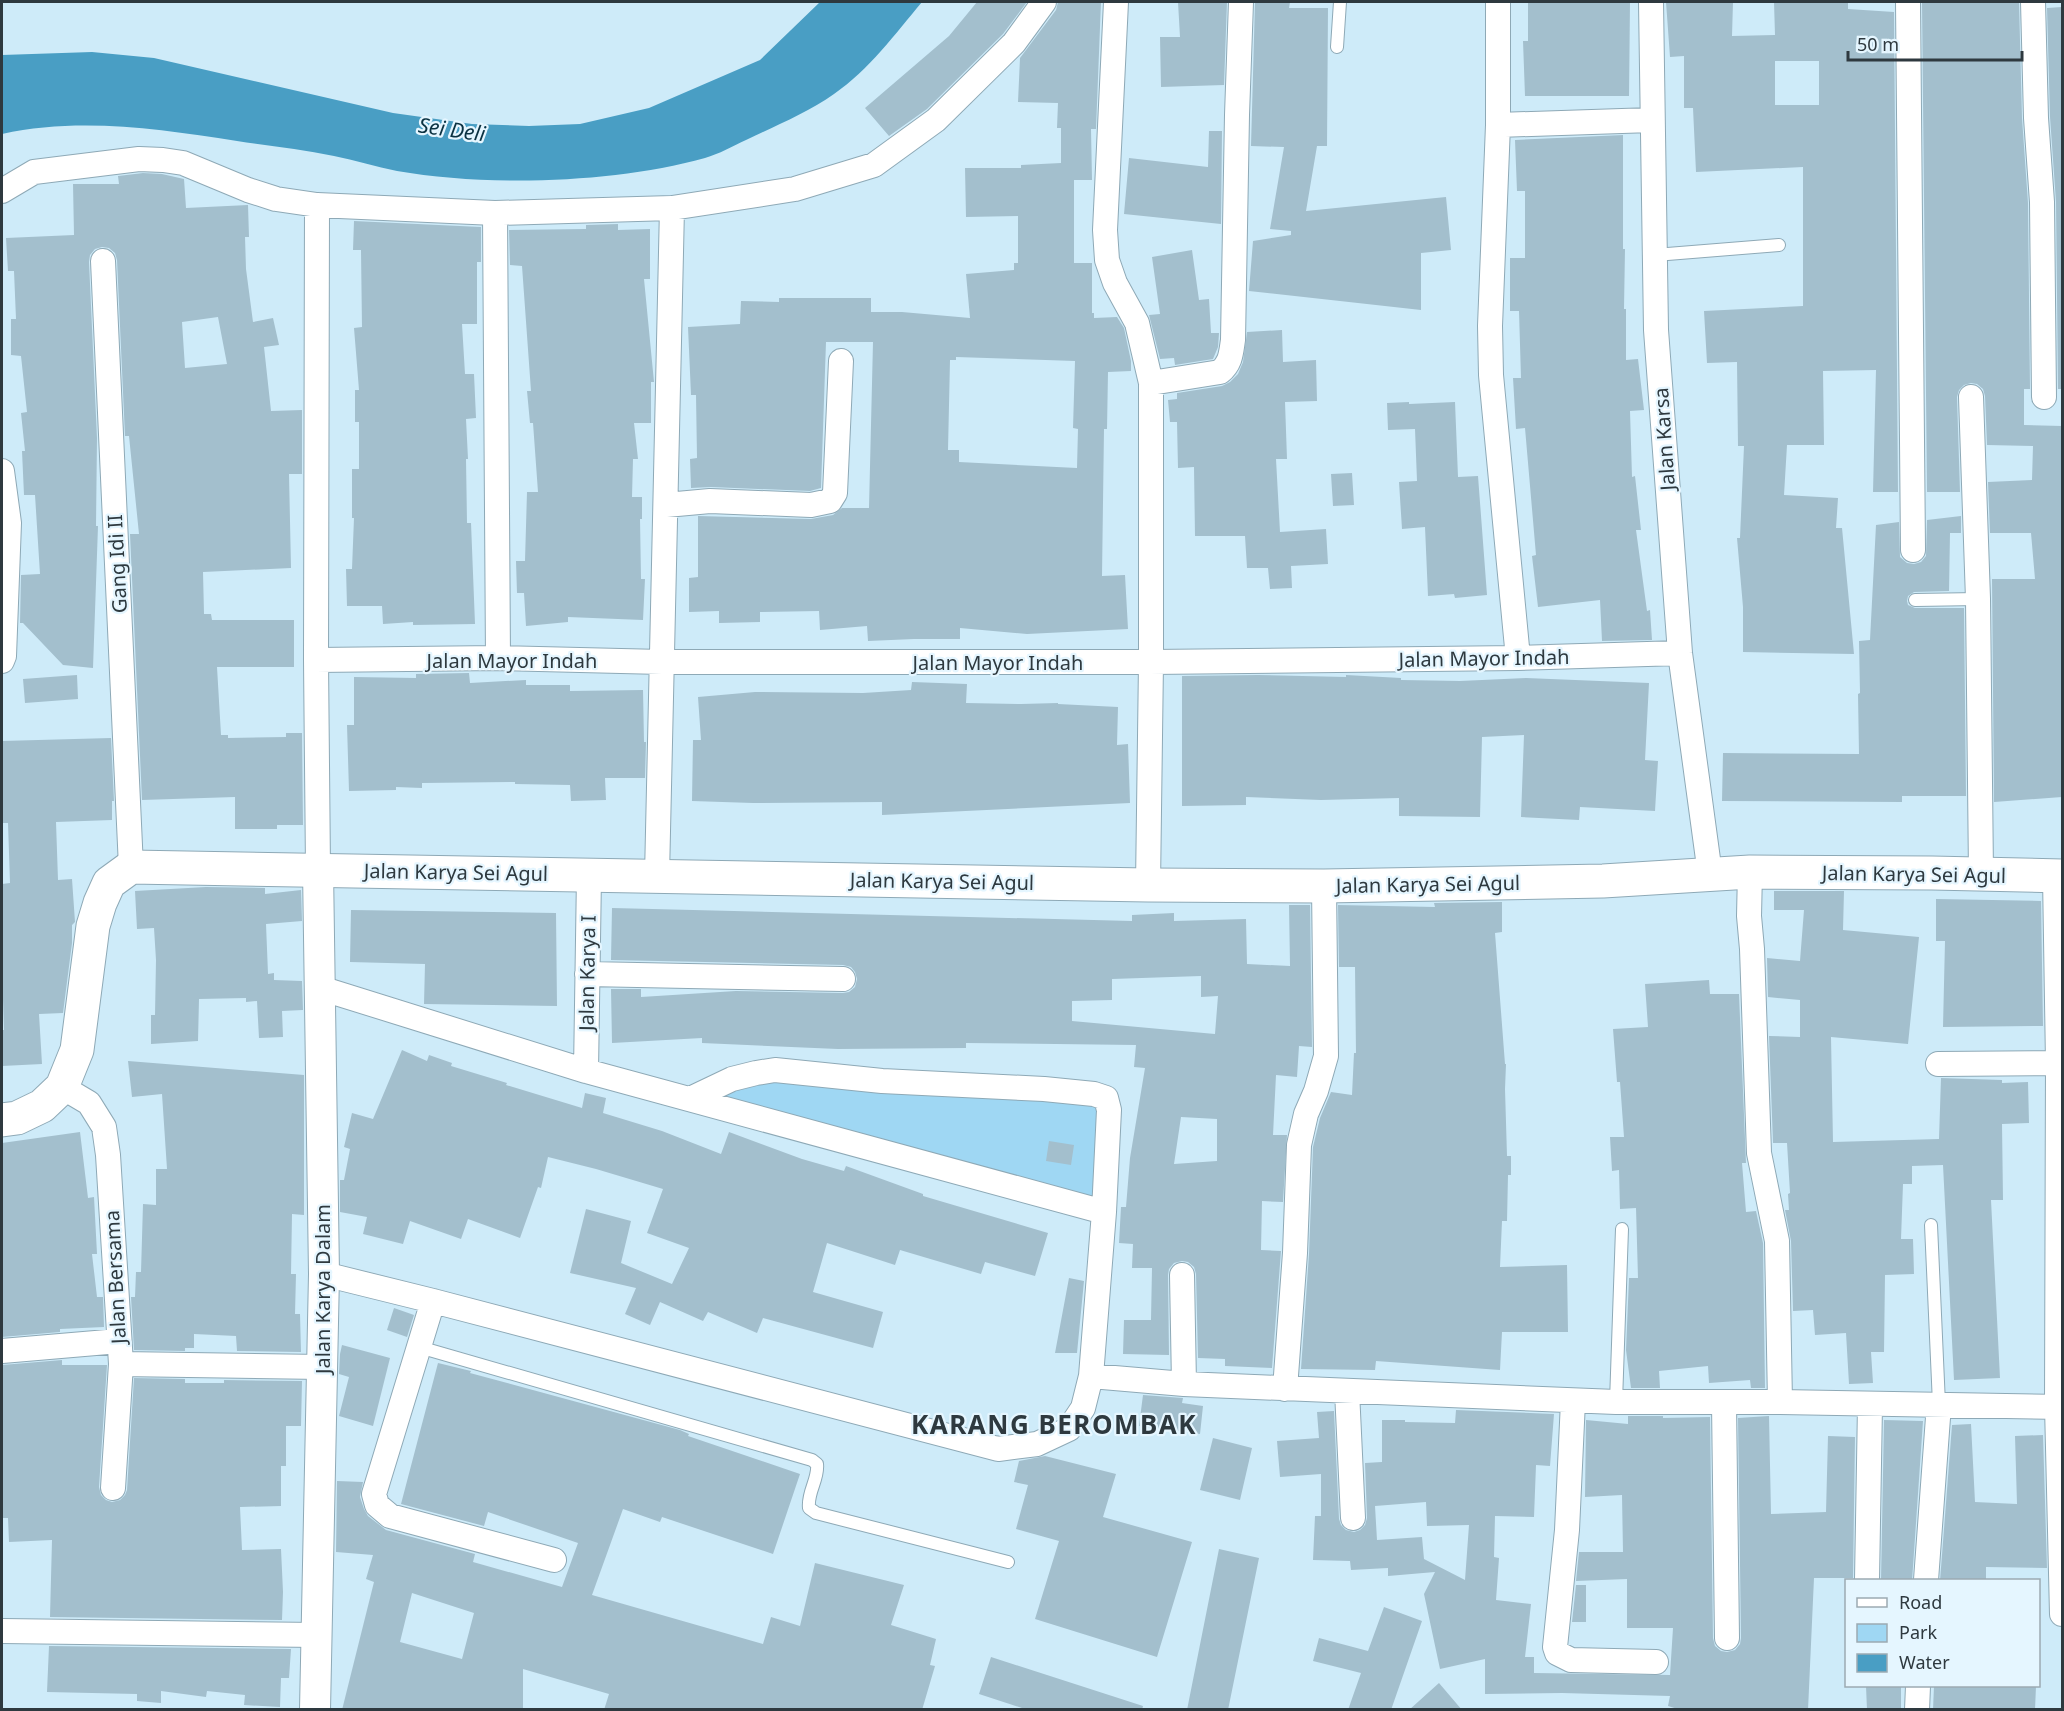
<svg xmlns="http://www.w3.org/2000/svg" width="2064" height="1711" viewBox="0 0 2064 1711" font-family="'Noto Sans',sans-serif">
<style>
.green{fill:#9fd7f3}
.water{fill:#499ec4}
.building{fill:#a3bfcd;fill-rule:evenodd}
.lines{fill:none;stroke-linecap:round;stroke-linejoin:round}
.service-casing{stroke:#8ea9b6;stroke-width:14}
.minor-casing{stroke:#8ea9b6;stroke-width:26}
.tertiary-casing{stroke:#8ea9b6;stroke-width:32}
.secondary-casing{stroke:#8ea9b6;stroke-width:35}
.service{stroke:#fff;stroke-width:12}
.minor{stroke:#fff;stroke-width:24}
.tertiary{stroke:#fff;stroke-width:30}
.secondary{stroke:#fff;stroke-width:33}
.labels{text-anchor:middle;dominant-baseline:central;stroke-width:4.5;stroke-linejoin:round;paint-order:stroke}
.street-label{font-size:20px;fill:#2e393f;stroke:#e5f6ff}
.water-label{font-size:21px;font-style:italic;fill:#0b3242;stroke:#e5f6ff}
.district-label{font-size:26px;font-weight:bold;letter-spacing:1.5px;fill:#2e393f;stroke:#e5f6ff}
</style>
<rect width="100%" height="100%" fill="#ceebf9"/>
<path class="green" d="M756 1075 1104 1099 1103 1209 703 1096Z"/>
<path class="water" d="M820 2H922C895 34 869 70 834 94 807 113 775 126 746 140 733 146 719 154 705 158 615 183 489 187 397 171 376 167 355 160 334 156 302 149 269 146 237 141 159 129 80 117 2 134V55L92 52 154 58 393 113 472 124 529 126 580 124 649 108 760 60Z"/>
<path class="building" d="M977 2H1027L1003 34 927 109 889 136 865 108 949 36Z
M1058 2H1101L1096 129H1091L1092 180H1074V263H1092V313H1094V318L1117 317 1124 328 1131 361V371L1108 372 1107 429H1104L1102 576 1125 575 1128 629 1027 634 960 628V639H914L868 641 867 626 820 630 819 611 760 612V622L719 623V611L689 612V578L698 577V516L811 519 833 515 842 508H869L873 342H826L821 488 810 491 711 487 691 488 690 459 697 458 696 395H691L688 327 740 324 741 301 779 302V298H871V312H902L970 318 966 274 1014 270V263H1018V216L966 217 965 168H1021V165L1061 163V128H1057L1058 103 1018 102 1020 58 1056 10ZM956 357 1075 361 1073 428 1078 429 1077 468 959 462V450H948L950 360H956Z
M1178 2H1227L1224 85 1161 87 1160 37H1180Z
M1255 2H1290L1289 8H1328L1327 146H1317L1306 211 1446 197 1451 250 1421 253V310L1249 291 1253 241 1291 235V231L1270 229 1284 147 1251 146Z
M1528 2H1630L1629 96H1525L1523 41H1528Z
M1666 2H1733L1732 36 1775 35 1774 2H1848V9L1894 12 1898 492H1873L1876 370 1823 371 1824 445H1787L1784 495 1838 498 1836 528H1842L1854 654 1743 652V607L1737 538H1740L1744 446H1738L1737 362 1707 363 1704 311 1803 306V167L1696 172 1693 108H1684V56L1670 57ZM1775 61H1819V105H1775Z
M1922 2H2019L2022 118 2028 203 2030 389H2024V425L2062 426V797L1994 802 1992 579H2035L2031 533H1990L1988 482 2032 480 2033 446 1987 445 1985 396 1983 389 1977 384 1971 383 1964 385 1959 390 1957 397 1960 492H1927Z
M2062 7V389H2058L2056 202 2050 117 2047 8Z
M1209 131H1222L1221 224 1124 214 1129 158 1208 167Z
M1623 135V249H1625L1624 309H1626V360L1638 359 1644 410 1630 411 1632 477 1635 476 1641 530H1636L1647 611 1650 610 1652 640 1602 641 1600 600 1538 607 1532 556 1536 555 1525 428 1516 429 1513 378H1521L1519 311H1510V258H1525V191H1517L1515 140Z
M143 173 162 174 184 179 186 208 248 205 249 237H245L246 269 253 322 273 318 279 345 264 347 271 411 302 410V474H289L291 568 203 572 204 614H211L212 620H294V667H217L221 735H228V738L286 737V733H302L303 825H277V829H235V797L142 800 130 534H139L129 436H125L117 260 115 253 109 248 102 247 95 249 90 255 89 262 97 438 96 526H98L93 668 63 665 23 623H20L21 575 40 574 35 495H24L22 451H25L21 413 27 412 21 356 11 355V319H16L14 271H8L6 238 74 235 73 184H119L118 176ZM218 317 227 364 185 368 182 322Z
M354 221 481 227V262H477V324H462L465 374H474L476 418 466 419 468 459H466L467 523H471L475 624 413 625V622L383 624 382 606H347L346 569H352L354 518H352V469H359V422H355V390H359L354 328 362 327 361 250H353Z
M618 224V230L650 229V279H644L654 382H651V423H634L638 459H633L632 497H642V519H640L641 579H645L643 620 568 617V622L526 626 524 593H517L516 561H525L527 492H538L533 423H530L527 391H531L522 266 510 265 509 230 586 229V225Z
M1192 250 1199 300 1209 299 1211 333H1219L1218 347 1213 359 1175 365 1174 358 1160 359 1149 315 1160 314 1152 257Z
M1282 330 1283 362 1316 360 1317 401 1285 402 1287 459H1276L1280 532 1326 529 1328 564 1291 566 1292 588 1270 589 1268 568H1247L1245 536H1195L1194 467 1178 468 1177 422H1170L1168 400 1177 399V393L1222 386 1230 382 1238 374 1243 362 1247 332Z
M1409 402V404L1455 402 1458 477 1478 476 1487 595 1455 598 1454 594 1428 596 1425 527 1402 529 1399 482 1417 481 1415 429 1388 430 1387 403Z
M1352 473 1354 505 1333 506 1331 474Z
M1961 516V533H1950L1949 591 1914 592 1908 596 1907 601 1908 605 1915 608H1964L1966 796H1902V802L1722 801 1723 753 1859 754 1858 694 1860 693 1859 641 1870 640 1876 525 1899 522 1900 557 1907 563 1914 564 1921 562 1926 556 1927 520Z
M469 673 470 683 526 680V685H570V691L643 690 644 742H646L645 778H605L606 800 571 801 570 785 515 784V782L422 783V788L396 787V790L349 791 347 725H354V677L416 678V674Z
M77 675 78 699 25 703 23 679Z
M1258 675 1346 677V675L1401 678V680L1460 681 1526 678 1649 683 1645 760 1658 761 1655 811 1580 807 1579 820 1521 817 1524 735 1482 737 1480 817 1399 816V798L1321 800 1246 797V805L1182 806V676Z
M912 682 967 684 966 703 1021 704 1058 703V704L1118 707 1117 745 1128 744 1130 803 882 815V802L753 803 692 801 693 740H701L698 697 755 692 863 693 911 690Z
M111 738 114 801H112V820L56 822 58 880 72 879 75 922 72 925V943L63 1013 39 1014 42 1064 2 1066V1030H4L2 969V884L10 883 8 823H2V741Z
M206 887 265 888V894L301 890 302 921 266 924 268 974 274 973V980L302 981 303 1010 282 1011 283 1037 259 1038 257 1001 246 1002V998L199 999 198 1041 151 1044V1015H155L156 960 154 928 137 929 135 891Z
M1774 891H1844L1843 930 1919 937 1908 1044 1831 1037 1833 1142 1939 1139 1941 1078 2002 1080V1083L2028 1082 2029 1123 2002 1124 2003 1200H1991L2000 1378 1954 1380 1943 1165 1912 1166V1184H1903L1901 1239H1913L1914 1274 1885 1275 1884 1352H1871L1873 1383 1849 1384 1846 1333 1815 1335 1813 1310 1793 1311 1791 1241 1785 1210H1789L1788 1194 1790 1193 1787 1143H1773L1769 1036 1800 1037V1000L1768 997 1767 958 1800 961 1804 910H1774Z
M1936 899 2041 901 2043 1026 1943 1027 1945 941H1936Z
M1502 902V932L1495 933 1505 1064H1506L1505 1089 1507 1156H1511V1175H1508L1507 1221H1502L1500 1267 1567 1265 1568 1332H1502L1500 1370 1376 1361 1375 1370 1301 1369 1309 1254 1313 1147 1320 1118 1331 1092 1352 1095 1354 1053H1356L1355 967H1339L1338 905 1435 907 1434 903Z
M1289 905H1310L1312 1047 1299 1046 1297 1077 1276 1075 1273 1135H1287L1283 1202 1262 1201 1261 1250 1281 1251 1272 1368 1225 1366V1359L1198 1358 1196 1274 1194 1267 1188 1262 1182 1261 1174 1263 1169 1269 1168 1275 1169 1355 1123 1354 1124 1320H1151L1152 1268H1132L1133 1244 1119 1243 1121 1207H1126L1130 1158 1145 1068 1134 1067 1136 1045 966 1043V1048L838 1049 702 1043V1038L612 1043 611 989H641V997L736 991 843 993 849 992 855 987 857 979 855 972 851 967 843 965 611 960 612 908 1132 921V915L1174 913V921L1246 919 1247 964 1290 966ZM1201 976V997L1218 996 1215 1034 1072 1021V1001L1112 1000V979ZM1181 1117 1217 1119V1161L1174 1164Z
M351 910 556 913 557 1006 424 1004 425 964 350 962Z
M1709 980 1710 994H1739L1746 1163H1742L1746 1212 1756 1211 1763 1243 1765 1388H1751L1750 1380 1709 1383 1708 1366 1659 1371 1660 1388H1631L1626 1350 1629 1278H1638L1636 1208 1620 1209 1619 1170 1612 1171 1610 1137H1624L1620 1082H1617L1613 1029 1648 1027 1645 984Z
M402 1050 427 1061 429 1055 452 1063 451 1066 507 1083 506 1085 582 1108 585 1093 606 1098 603 1113 662 1131 721 1154 729 1132 802 1159 844 1171 846 1166 923 1194V1196L1048 1233 1035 1276 985 1262 981 1274 900 1250 895 1265 827 1243 813 1292 883 1312 873 1348 763 1318 757 1333 708 1312 703 1321 660 1302 650 1325 625 1314 636 1288 570 1273 586 1209 631 1221 621 1263 672 1284 689 1248 647 1233 663 1189 596 1169 548 1157 541 1188 538 1187 520 1238 468 1219 461 1239 410 1221 403 1244 363 1234 367 1217 340 1212V1180H344L350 1149 344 1147 352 1113 373 1119Z
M128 1061 304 1075V1215L292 1214 291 1274H296L295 1314H300L301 1352 237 1351 236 1336 194 1334V1348H185V1351L134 1350 131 1297H135L136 1272H141L143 1204 156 1205V1169H167L162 1094 132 1097Z
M80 1132 88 1198 94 1197 97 1254H92L97 1297H103L104 1327 60 1329V1332L2 1337V1143Z
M1049 1141 1074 1145 1071 1165 1046 1161Z
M1069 1278 1084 1281 1077 1353H1055Z
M394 1308 414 1315 407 1337 387 1330Z
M342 1345 390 1358 373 1426 339 1416 349 1377 339 1374 340 1354Z
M62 1360V1365H107L99 1487 101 1495 106 1500 112 1502 120 1500 125 1495 127 1490 134 1378 185 1379V1383H224V1380L302 1381 301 1426H286V1466H281V1506L240 1507 242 1550 281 1549 283 1592 282 1620 50 1617 52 1540 9 1542 8 1518H2V1365Z
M438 1363 471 1371 470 1373 680 1430 689 1434 688 1436 800 1474 773 1554 662 1517 660 1522 623 1509 592 1595 763 1644 771 1617 800 1626 815 1563 904 1585 891 1625 936 1639 930 1665 935 1666 922 1710H604L609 1694 523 1669V1710H342L374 1582 366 1579 373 1555 336 1552 337 1481 363 1482 360 1497 364 1509 368 1516 386 1530 475 1554 473 1562 562 1587 578 1543 488 1512 484 1526 401 1504ZM412 1593 474 1613 462 1659 400 1642Z
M1143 1395 1183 1398 1182 1403 1203 1406 1200 1434 1139 1426Z
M1456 1410 1554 1414 1550 1466 1536 1465 1534 1517 1495 1516 1494 1557 1499 1558 1496 1600 1531 1604 1525 1657H1534V1673L1670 1675 1673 1628H1627V1579L1576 1581 1579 1552H1623L1622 1495 1585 1497 1586 1420 1628 1424V1416H1663V1418L1710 1417 1713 1638 1715 1646 1721 1651 1727 1652 1735 1650 1740 1644 1741 1638 1738 1418 1769 1416 1771 1514 1826 1512 1828 1436 1855 1437 1853 1578H1814L1808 1710H1681L1668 1706 1670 1696 1562 1693 1485 1694V1659L1440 1669 1424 1594 1435 1572 1388 1576V1568L1351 1570 1350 1561 1313 1560 1315 1516H1321V1474L1280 1477 1277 1441 1319 1438 1317 1412 1334 1411 1339 1519 1341 1525 1346 1530 1354 1532 1360 1530 1365 1525 1367 1518 1365 1463 1382 1462V1420H1405V1422L1455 1423ZM1426 1502 1427 1526 1469 1525 1465 1580 1424 1559 1422 1537 1377 1540 1375 1506Z
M1884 1420 1923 1421 1912 1581H1881Z
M1971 1424 1975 1502 2017 1504 2015 1436 2043 1435 2047 1568 1986 1567V1581H1940L1952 1425Z
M1213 1438 1252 1448 1240 1500 1200 1490Z
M1045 1456 1116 1474 1103 1517 1192 1542 1157 1657 1035 1619 1059 1541 1016 1529 1028 1485 1014 1482 1019 1461Z
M1219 1549 1259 1558 1228 1710H1187Z
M1576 1585H1586V1622H1572Z
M1384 1607 1422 1621 1391 1710H1348L1361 1673 1313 1661 1319 1638 1368 1651Z
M49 1646 291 1649 289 1678H281L280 1707 244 1705 245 1695 207 1691 206 1697 161 1691V1703L137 1701V1694L47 1692Z
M991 1657 1143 1706 1142 1710H1028L979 1694Z
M1439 1683 1462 1710H1409Z
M1866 1686H1901V1710H1867Z
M1934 1686H2036L2035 1710H1933Z"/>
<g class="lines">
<defs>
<path id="service" d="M1337 47 1340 2
M1655 255 1779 245
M1915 600 1978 599
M1931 1225 1939 1404
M419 1347 812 1460 817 1464C819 1479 807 1492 809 1508L816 1513 1008 1562
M1616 1402 1622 1229"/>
<path id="minor" d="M1116 2 1105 230 1107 260 1115 283 1137 323 1151 383V662L1148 885
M1498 2V125L1490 326 1491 375 1518 658
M1651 2 1656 330 1680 653 1710 874
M1908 2 1913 550
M2033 2 2036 118 2042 202 2044 397
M1498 125 1652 120
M2 191 34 172 139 159 163 160 183 163 248 190 276 199 317 205 495 213 672 208 795 189 874 165 936 120 1014 43 1044 2
M317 205 316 660 318 869
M495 213 498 658
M103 261 131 867
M1151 383 1220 372C1231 363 1231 353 1233 340L1237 115 1241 2
M1971 397 1978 599 1981 874
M2 471 9 523 4 656 2 661
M666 505 710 501 811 505 830 501 835 493 841 361
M316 660 498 658 662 662H1151L1518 658 1680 653
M1750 872 1749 916 1752 949 1759 1153 1777 1241 1780 1402
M657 876 672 208
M2055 876 2058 1063 2057 1406 2062 1614
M587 974 843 979
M320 988 586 1071 1104 1212
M1938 1064 2058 1063
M586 1071 589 875
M62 1087 89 1103 104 1127 108 1155 121 1364 113 1488
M324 1274 433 1301 998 1449 1037 1444 1069 1429 1083 1408 1091 1376 1104 1212 1109 1110 1106 1098 1094 1094 1044 1089 882 1081 775 1070 756 1073 732 1079 690 1099
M1182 1275 1184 1384
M433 1301 374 1494 377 1505 390 1516 554 1560
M2 1351 119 1341
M121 1364 322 1367
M1091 1376 1184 1384 1616 1402H1780L2062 1407
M1285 1389 1295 1253 1299 1145 1306 1114 1316 1091 1326 1056 1324 886
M1347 1391 1353 1518
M1573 1401 1567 1530 1555 1647 1557 1653 1571 1660 1656 1662
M1724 1403 1727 1638
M1867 1580 1870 1405
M1926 1580 1939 1404
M2 1631 317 1635
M1917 1710 1918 1686"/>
<path id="tertiary" d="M315 1710 324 1274 318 869"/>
<path id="secondary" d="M2 1120 17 1118 42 1106 62 1087 77 1050 93 926 100 903 109 883 131 867 1148 885 1324 886 1603 881 1750 872 1932 873 2062 876"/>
</defs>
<use href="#service" class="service-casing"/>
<use href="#minor" class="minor-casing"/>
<use href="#tertiary" class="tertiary-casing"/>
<use href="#secondary" class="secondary-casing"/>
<use href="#service" class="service"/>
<use href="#minor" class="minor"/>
<use href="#tertiary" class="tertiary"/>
<use href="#secondary" class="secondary"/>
</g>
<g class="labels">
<g class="street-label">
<text transform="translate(1664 439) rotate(-94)">Jalan Karsa</text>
<text transform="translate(117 564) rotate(-93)">Gang Idi II</text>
<text transform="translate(1484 658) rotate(-1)">Jalan Mayor Indah</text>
<text x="512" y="660">Jalan Mayor Indah</text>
<text x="998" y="662">Jalan Mayor Indah</text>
<text transform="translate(456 872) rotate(1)">Jalan Karya Sei Agul</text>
<text transform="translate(1914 874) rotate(1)">Jalan Karya Sei Agul</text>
<text transform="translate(942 881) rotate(1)">Jalan Karya Sei Agul</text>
<text transform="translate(1428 884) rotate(-1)">Jalan Karya Sei Agul</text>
<text transform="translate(587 973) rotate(-89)">Jalan Karya I</text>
<text transform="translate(115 1277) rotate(-93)">Jalan Bersama</text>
<text transform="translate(322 1289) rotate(-90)">Jalan Karya Dalam</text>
</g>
<g class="water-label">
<text transform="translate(452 129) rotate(8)">Sei Deli</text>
</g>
<g class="district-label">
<text x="1054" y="1424">KARANG BEROMBAK</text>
</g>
</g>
<rect width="2064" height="1711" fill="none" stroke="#2e393f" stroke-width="6"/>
<rect x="1845" y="1579" width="195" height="108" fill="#e5f6ff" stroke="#9caab2" stroke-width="1.5"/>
<rect x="1857" y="1598" width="30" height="9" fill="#ffffff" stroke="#9caab2" stroke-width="1.5"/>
<text x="1899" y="1609" font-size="18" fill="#2e393f">Road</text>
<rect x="1857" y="1624" width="30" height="18" fill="#9fd7f3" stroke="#9caab2" stroke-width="1.5"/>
<text x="1899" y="1639" font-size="18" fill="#2e393f">Park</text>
<rect x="1857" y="1654" width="30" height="18" fill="#499ec4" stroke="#9caab2" stroke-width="1.5"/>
<text x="1899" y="1669" font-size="18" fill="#2e393f">Water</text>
<path d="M1848 51v9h174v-9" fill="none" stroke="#2e393f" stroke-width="3"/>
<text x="1857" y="51" font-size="18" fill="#2e393f" stroke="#e5f6ff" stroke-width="4.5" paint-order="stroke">50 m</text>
</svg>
